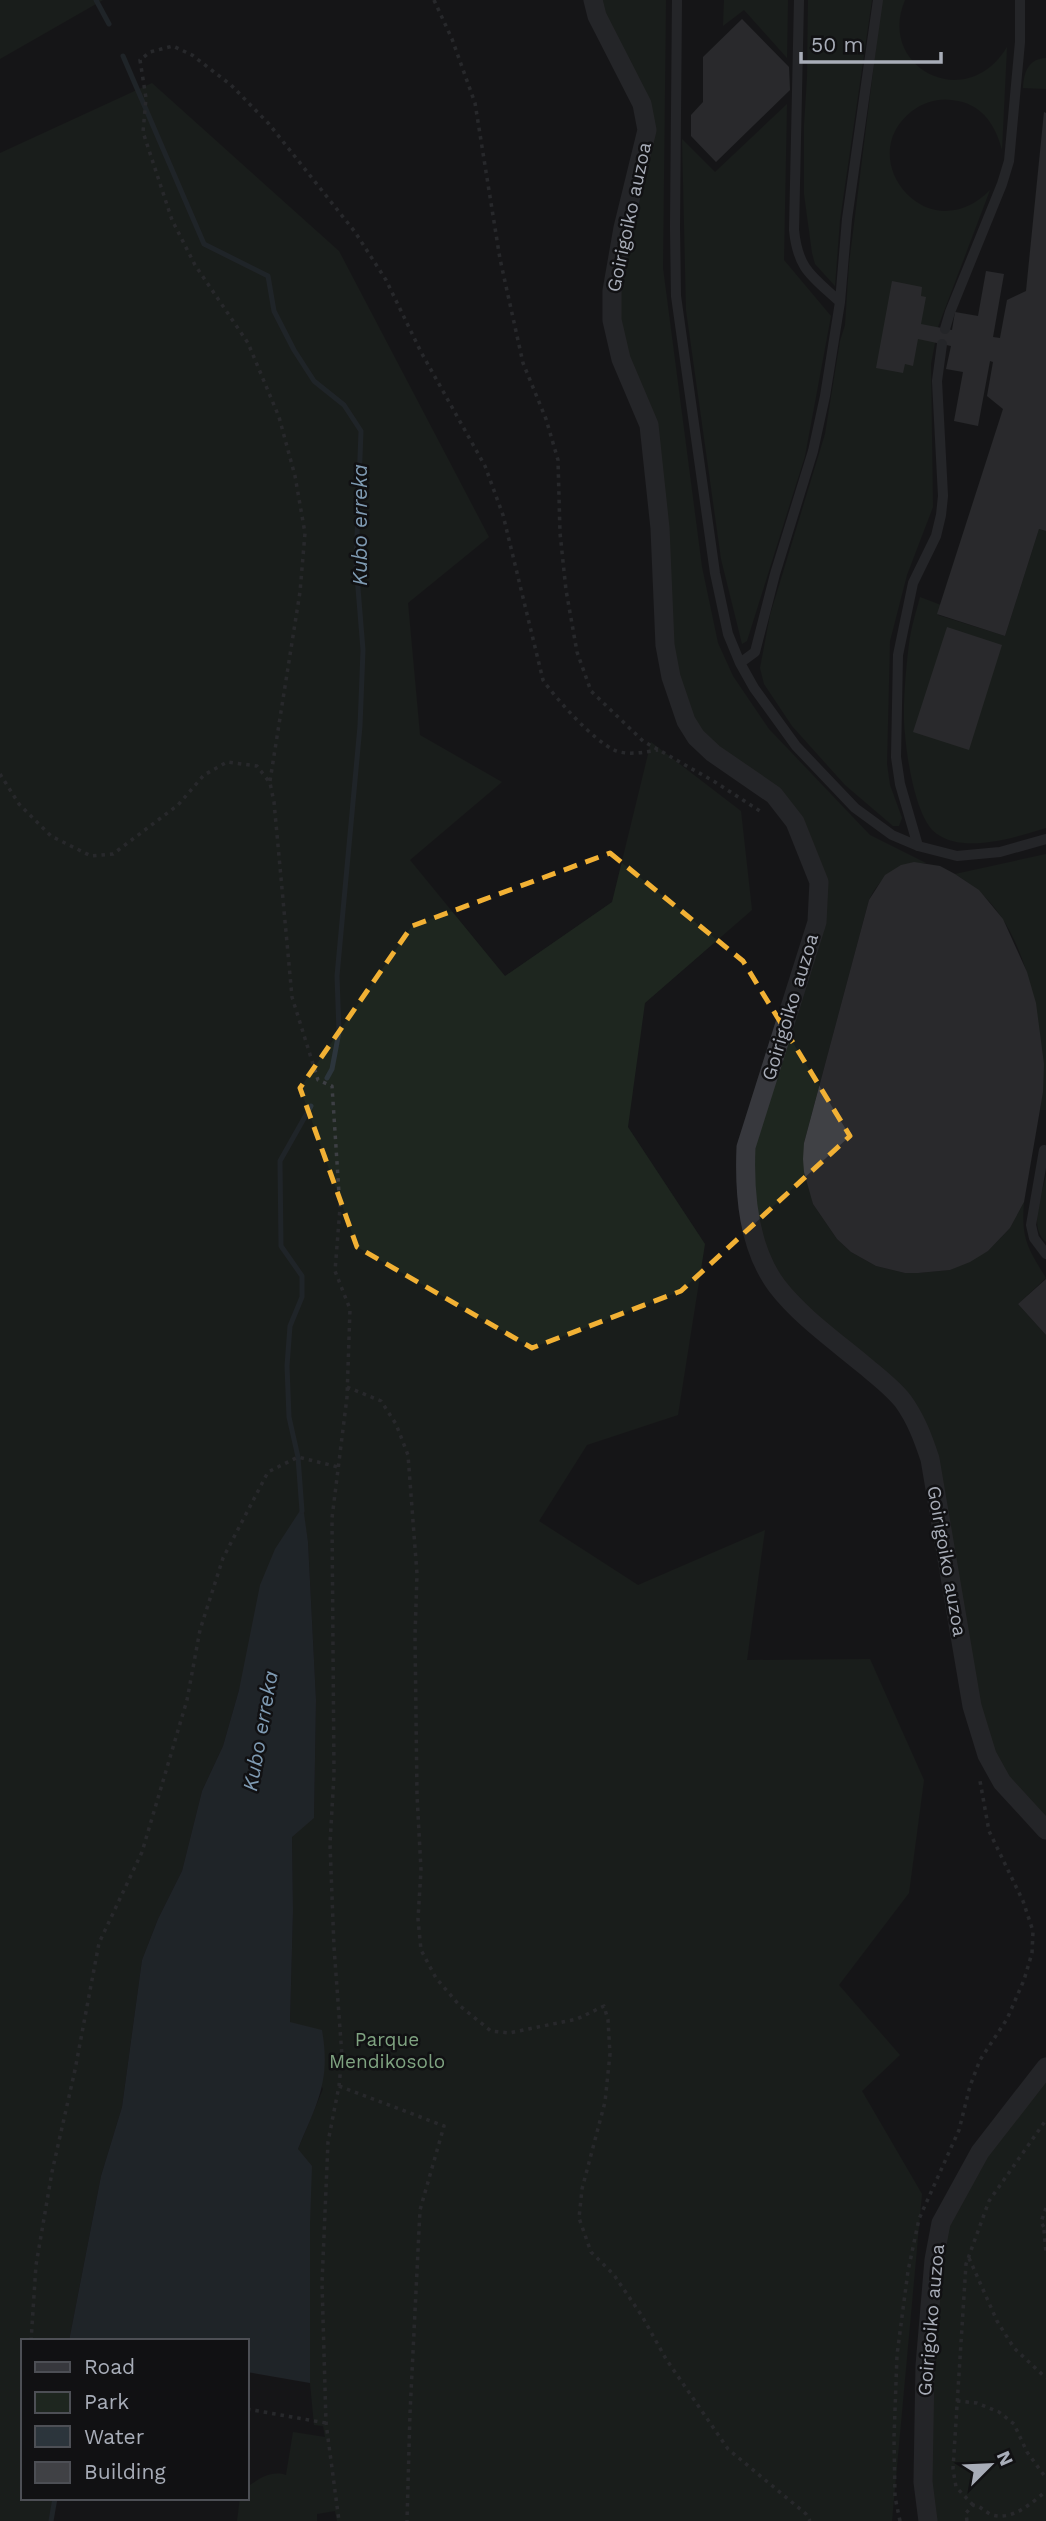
<svg xmlns="http://www.w3.org/2000/svg" width="1046" height="2521" viewBox="0 0 1046 2521" font-family="'Work Sans',sans-serif">
<style>
.green{fill:#1e261f}
.water{fill:#2c353c}
.lines{fill:none;stroke-linecap:round;stroke-linejoin:round}
.stream{stroke:#2c353c;stroke-width:5}
.building{fill:#404145}
.path{stroke:#3d3f44;stroke-width:3.5;stroke-dasharray:3.5 5;stroke-linecap:butt}
.lane{stroke:#37383d;stroke-width:10}
.street{stroke:#37383d;stroke-width:19}
.marked{fill:none;stroke:#f2b134;stroke-width:5;stroke-dasharray:14 9;stroke-linejoin:round}
.labels{text-anchor:middle;dominant-baseline:central;stroke-width:5;stroke-linejoin:round;paint-order:stroke}
.street-label{font-size:19px;fill:#a8adb8;stroke:#111113}
.park-label{font-size:19px;fill:#7fa381;stroke:#111113}
.water-label{font-size:21px;font-style:italic;fill:#7f9bb3;stroke:#111113}
</style>
<rect width="100%" height="100%" fill="#161618"/>
<path class="green" d="M0 0H103L0 59Z
M593 0H666L663 268 702 567 718 643 733 676 769 729 870 835 926 863C899 862 880 877 869 900L804 1143 813 1204 837 1239 851 1252 876 1266 905 1273H918L950 1270 988 1251 1010 1228 1024 1202C1021 1238 1027 1247 1046 1278L1018 1304 1046 1335V1830L990 1760 920 1429 776 1284 745 1173 819 882 795 821 713 753 671 677 649 425 612 320 647 130Z
M724 0H788L787 58 744 10 723 26Z
M808 0H872L840 220 835 286 815 264 812 253 804 194V125L807 78Z
M882 0H905C876 67 966 115 1007 47L1002 150C996 127 984 106 958 101 942 97 925 101 912 111 851 158 928 253 990 190L938 327 931 364 933 507 907 575 890 641 887 764 890 785 902 818 899 826H893L845 785 792 726 764 684 760 668 770 615 825 434 840 341 845 325 849 264Z
M1046 58V89L1023 88C1024 72 1028 59 1046 58Z
M152 83 339 251 489 537 408 603 420 735 502 782 410 860 505 976 612 902 651 742 741 811 752 910 645 1003 628 1127 705 1244 678 1415 587 1445 539 1521 638 1585 765 1530 747 1660 870 1659 924 1780 909 1893 839 1985 900 2055 862 2091 922 2194 892 2521H337L335 2511 317 2514V2521H237L240 2498H247V2487C260 2478 271 2470 286 2475L293 2432 325 2437 323 2426 314 2425 310 2383V2200L298 2149 323 2089 290 2023 293 1911 292 1836 314 1817 316 1700 308 1542 302 1507 239 1690 223 1746 202 1791 182 1871 158 1919 142 1960 122 2107 101 2176 69 2341H23V2498H56L53 2521H0V153Z
M787 104 784 260 831 316 805 456 747 641 742 644 721 559 686 310 682 139 715 172Z
M1039 529 1046 531V828C1017 837 965 854 937 834 916 820 907 759 905 734 902 712 906 667 909 644 911 628 916 612 920 597L941 605 938 615 1005 636Z
M1046 854V1110H1040C1046 1043 1033 935 977 890 971 884 963 879 955 874Z
M1046 1175V1242C1028 1227 1042 1195 1046 1175Z
M1046 2067V2521H928L923 2482 941 2223Z"/>
<path class="water" d="M303 1506 308 1542 316 1700 314 1818 292 1837 293 1911 290 2022 322 2030C331 2081 317 2103 298 2149L312 2166 310 2224V2383L247 2372V2341H69L101 2176 122 2107 142 1960 158 1919 182 1871 202 1791 223 1746 239 1690 260 1585 275 1549Z"/>
<g class="lines">
<path class="stream" d="M96 0 109 24
M123 56 204 244 268 276 274 311 294 350 314 381 344 405 361 431 356 563 363 650 360 726 337 976 339 1032 332 1069 327 1078
M302 1511 298 1457 289 1417 287 1366 290 1326 302 1297V1276L281 1246 280 1161 311 1106
M51 2521 55 2498"/>
</g>
<path class="building" d="M742 19 789 67 790 90 716 162 691 136V115L703 102V57Z
M1044 112 1046 113V531L1039 529 1005 636 937 614 1003 409 987 396 993 362 990 361 978 426 954 421 963 372 946 369 951 346 918 339 913 366 905 364 903 373 876 368 892 281 922 287 921 296 926 297 921 324 952 330 955 312 978 316 986 271 1004 274 993 337 1000 338 1007 300 1026 291Z
M947 627 1002 645 969 750 913 732Z
M914 862 940 866 955 874 979 890 1003 919 1027 972 1036 1003 1044 1064 1043 1092 1024 1202 1010 1228 988 1251 970 1262 950 1270 918 1273H905L876 1266 851 1252 837 1239 813 1204 804 1172 803 1159 804 1143 869 900 885 875 901 865Z
M1046 1279V1335L1018 1304Z"/>
<g class="lines">
<path class="path" d="M434 0 452 39 475 103 500 259 523 363 546 419 558 460 560 533 566 590 577 652 591 691 643 741 715 782 763 813
M0 774 19 804 51 836 91 856 113 854 178 805 204 775 227 762 257 766 270 783 274 802 292 997 318 1080 332 1086 340 1208 335 1271 350 1309 347 1397 332 1518 334 1774 330 1844 334 1947 342 2056 339 2086 328 2142 322 2283 326 2423 339 2521
M270 781 300 592 305 533 295 476 279 417 248 343 195 265 172 220 143 132 146 98 140 60 150 52 173 46 192 55 231 85 269 124 355 232 386 280 421 352 485 466 503 515 543 680C556 699 593 740 614 750 627 756 645 752 658 750
M347 1387 381 1401 396 1424 408 1455 417 1574 415 1636 417 1795 421 1870 418 1919 421 1950 436 1978 460 2006 491 2031 509 2033 577 2019 604 2006 608 2020 610 2054 605 2102 582 2189 579 2218 591 2252 614 2275 642 2316 666 2359 728 2449 806 2514 810 2521
M339 2086 444 2126 420 2210 410 2413 407 2521
M1046 2208 1041 2222 1046 2231
M1044 2230 1046 2253
M969 2258 997 2321 1014 2348 1046 2378
M31 2341 36 2265 52 2172 75 2070 99 1943 142 1852 187 1700 200 1630 223 1558 268 1472 298 1457 338 1467
M957 2401 977 2403 999 2412 1014 2424 1027 2452 1046 2478
M247 2409 326 2423
M973 2505 956 2487 953 2469 966 2264 989 2201 1046 2120
M900 2521 895 2497 894 2438 897 2355 908 2271 919 2219 959 2130 970 2086 980 2060 1007 2019 1024 1980 1032 1953 1033 1931 1023 1901 989 1831 980 1781
M967 2521 966 2513 973 2505C981 2506 985 2512 992 2515 1012 2521 1032 2503 1046 2491"/>
<path class="lane" d="M677 0 675 227 676 296 715 573 728 634 740 663 754 688 796 746 855 808 892 835 918 846 957 856 1000 852 1046 839
M799 0 794 230C798 270 812 276 840 302
M945 329 950 312 1002 184 1009 161 1020 42V0
M740 663 755 652 775 574 813 451 825 396 840 302 847 219 878 0
M918 846 900 784 896 757 898 655 913 583 936 536 941 515 943 496 937 381 942 344
M1044 1150 1031 1225 1034 1238 1046 1254"/>
<path class="street" d="M593 0 597 16 642 104 647 130 623 228 612 291V320L621 359 649 425 660 528 665 645 671 677 686 721 696 737 713 753 774 795 795 822 819 882 817 922 746 1147C744 1194 748 1247 777 1286 800 1316 834 1340 864 1365 877 1376 892 1387 903 1401 916 1419 923 1438 930 1459L972 1706 987 1755 1002 1782 1046 1830
M928 2521 923 2482 925 2366 934 2260 941 2223 980 2152 1046 2067"/>
</g>
<path d="M0 0H1046V2521H0ZM610 853 743 961 850 1136 681 1291 532 1348 357 1247 300 1088 412 926Z" fill="#161618" fill-opacity=".55" fill-rule="evenodd"/>
<path class="marked" d="M610 853 743 961 850 1136 681 1291 532 1348 357 1247 300 1088 412 926Z"/>
<g class="labels">
<g class="street-label">
<text transform="translate(629 217) rotate(-78)">Goirigoiko auzoa</text>
<text transform="translate(790 1007) rotate(-73)">Goirigoiko auzoa</text>
<text transform="translate(947 1561) rotate(80)">Goirigoiko auzoa</text>
<text transform="translate(931 2320) rotate(-85)">Goirigoiko auzoa</text>
</g>
<g class="park-label">
<text x="387" y="2039">Parque<tspan x="387" dy="22">Mendikosolo</tspan></text>
</g>
<g class="water-label">
<text transform="translate(359 525) rotate(-90)">Kubo erreka</text>
<text transform="translate(260 1731) rotate(-80)">Kubo erreka</text>
</g>
</g>
<rect x="21" y="2339" width="228" height="161" fill="#111113" stroke="#4d4f55" stroke-width="2"/>
<rect x="35" y="2362" width="35" height="10" fill="#37383d" stroke="#4d4f55" stroke-width="2"/>
<text x="84" y="2374" font-size="21" fill="#a8adb8">Road</text>
<rect x="35" y="2392" width="35" height="21" fill="#1e261f" stroke="#4d4f55" stroke-width="2"/>
<text x="84" y="2409" font-size="21" fill="#a8adb8">Park</text>
<rect x="35" y="2426" width="35" height="21" fill="#2c353c" stroke="#4d4f55" stroke-width="2"/>
<text x="84" y="2444" font-size="21" fill="#a8adb8">Water</text>
<rect x="35" y="2462" width="35" height="21" fill="#404145" stroke="#4d4f55" stroke-width="2"/>
<text x="84" y="2479" font-size="21" fill="#a8adb8">Building</text>
<g transform="translate(990 2465) rotate(66)" stroke="#111113" stroke-width="5" paint-order="stroke">
<path d="M0-5L12 26L0 18L-12 26Z" fill="#a8adb8"/>
<text y="-10" font-size="19" font-weight="bold" text-anchor="middle" fill="#a8adb8">N</text>
</g>
<path d="M801 52v10h140v-10" fill="none" stroke="#a8adb8" stroke-width="3.5"/>
<text x="811" y="52" font-size="21" fill="#a8adb8" stroke="#111113" stroke-width="5" paint-order="stroke">50 m</text>
</svg>
